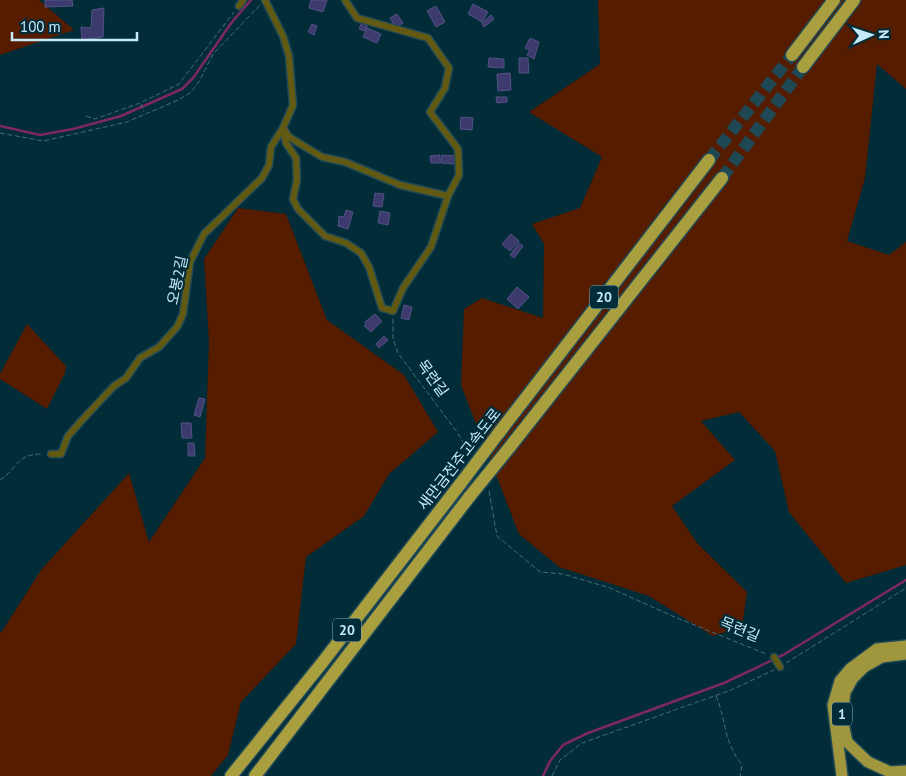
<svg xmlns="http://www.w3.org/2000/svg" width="906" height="776" viewBox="0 0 906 776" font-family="'PT Sans','Noto Sans KR',sans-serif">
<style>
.green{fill:#551c00}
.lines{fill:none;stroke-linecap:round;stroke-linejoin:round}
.stream{stroke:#7e2862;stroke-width:2.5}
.building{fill:#3d3b6d;stroke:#535286}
.motorway-tunnel{stroke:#1f4855;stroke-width:12;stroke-dasharray:12 6;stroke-linecap:butt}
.minor-casing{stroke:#214a57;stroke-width:9}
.trunk-casing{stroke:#214a57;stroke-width:14}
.motorway-casing{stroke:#214a57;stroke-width:15}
.path{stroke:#446d7a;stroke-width:1;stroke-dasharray:5 2.5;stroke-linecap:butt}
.minor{stroke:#625a13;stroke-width:6}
.trunk{stroke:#9f963e;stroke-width:11}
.motorway{stroke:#aa9f3f;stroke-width:12}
.motorway-bridge-casing{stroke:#214a57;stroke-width:15;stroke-linecap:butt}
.motorway-bridge{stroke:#aa9f3f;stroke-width:12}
.labels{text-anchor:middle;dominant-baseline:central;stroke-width:4.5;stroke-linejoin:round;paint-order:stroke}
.shield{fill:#012c38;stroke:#8bb1be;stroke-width:1}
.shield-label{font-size:14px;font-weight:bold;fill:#c6eaf8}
.street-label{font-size:15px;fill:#c6eaf8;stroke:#012c38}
</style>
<rect width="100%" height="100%" fill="#012c38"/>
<path class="green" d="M0 0H39L74 30 0 55Z
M598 0H906V89L877 64 865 178 847 241 889 255 906 242V565L846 583 789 512 775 451 739 412 701 421 735 460 672 506 697 543 747 592 742 627 713 636 649 596 559 567 519 534 461 385 464 309 482 298 543 318 544 244 532 224 580 208 602 157 529 112 600 64Z
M238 208 286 214 327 320 404 375 438 432 389 474 364 516 306 557 296 644 241 702 228 755 211 776H0V631L1 633 41 570 129 473 149 542 205 458 209 342 204 259Z
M27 324 66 366 65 373 47 409 0 379V374Z"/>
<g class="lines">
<path class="stream" d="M0 126 40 135 73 129 121 116 182 89 193 78 232 22 251 0
M543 776 550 761 563 745 588 733 724 683 783 655 906 580"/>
</g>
<path class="building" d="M45 0H72L73 6 45 7Z
M311 0H327L323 12 309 8Z
M473 4 488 12 482 22 468 14Z
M436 6 445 22 436 27 427 11Z
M104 8 103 37 82 40 81 27 91 28 92 10Z
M397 14 403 23 396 28 390 18Z
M491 15 494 19 484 27 482 23Z
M362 22 368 24 365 31 359 29Z
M312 24 317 26 314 35 308 32Z
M367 28 381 34 377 43 363 37Z
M530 38 539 42 534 59 527 55 530 50 525 48Z
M489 58 504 59V68L488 67Z
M519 58H528L529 73H519Z
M510 73 511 90 498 91 497 74Z
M496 97H507V102L497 103Z
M461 117 473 118 472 130 460 129Z
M440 155V163H431L430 156Z
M442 155 456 156 455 164 441 163Z
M375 193 384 194 382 207 373 206Z
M346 210 353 212 348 229 338 226 339 216 344 217Z
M380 211 390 213 388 225 378 223Z
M511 234 519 241 510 251 502 244Z
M519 243 523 246 514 258 510 255Z
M517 287 529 297 518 309 507 299Z
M404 305 412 307 409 320 401 318Z
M375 314 382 321 371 332 364 326 366 324 365 322Z
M384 336 388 340 379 348 376 344Z
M199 398 205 399 200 417 194 415Z
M181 423H191L192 438H182Z
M188 443H194L195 456H188Z"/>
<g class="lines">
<path class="motorway-tunnel" d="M709 160 792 55
M722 178 803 67"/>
<defs>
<path id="minor" d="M239 6 243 0
M283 128 286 143 296 158 297 180 293 199 298 209 325 236 346 243 361 253 369 267 382 308 393 311 403 288 431 247 448 196 459 175 458 149 430 112 445 88 449 68 428 38 357 18 345 0
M285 131 289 137 322 157 345 162 400 185 448 196
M51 454H61L68 436 83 419 114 386 126 378 140 358 159 347 177 327 183 314 190 262 204 234 262 178 269 165 271 147 283 128 293 105 289 56 283 36 265 0
M774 657 780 667"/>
<path id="trunk" d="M906 654 882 657 864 667 853 678 845 692 842 718 847 742 868 762 890 772 906 771
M842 776 833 705 840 681 850 669 877 649 906 646"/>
<path id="motorway" d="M792 55 834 0
M803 67 854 0
M498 434 709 160
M509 448 722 178
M231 776 322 663 461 483
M255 776 470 496"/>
</defs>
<use href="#minor" class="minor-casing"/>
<use href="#trunk" class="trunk-casing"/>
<use href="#motorway" class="motorway-casing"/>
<path class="path" d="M141 104 144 112
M86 116 95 119 140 103 179 84 234 12
M0 133 43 141 127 122 178 100 190 93 199 82 213 54 260 5
M393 319V339L398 353 457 432 470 454
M0 480C19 468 15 454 43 454
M489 491 497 536 540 572 563 574 610 588 670 615 766 654
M786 663 906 588
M716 696C727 722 723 741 742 765L740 776
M552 776 560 760 582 743 731 690 774 670"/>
<use href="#minor" class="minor"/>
<use href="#trunk" class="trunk"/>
<use href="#motorway" class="motorway"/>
<defs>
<path id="motorway-bridge" d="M461 483 498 434
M470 496 509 448"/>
</defs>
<use href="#motorway-bridge" class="motorway-bridge-casing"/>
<use href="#motorway-bridge" class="motorway-bridge"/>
</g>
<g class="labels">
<g class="shield">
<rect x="590" y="285.5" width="28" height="23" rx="4"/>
<rect x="333" y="618.5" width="28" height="23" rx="4"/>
<rect x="832" y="702.5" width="20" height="23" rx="4"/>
</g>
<g class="shield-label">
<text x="604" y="297">20</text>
<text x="347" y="630">20</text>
<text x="842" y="714">1</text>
</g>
<g class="street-label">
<text transform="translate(177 280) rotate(-78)">오봉2길</text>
<text transform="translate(433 378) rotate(54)">목련길</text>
<text transform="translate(459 459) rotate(-52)">새만금전주고속도로</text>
<text transform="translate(740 629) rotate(22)">목련길</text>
</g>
</g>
<g transform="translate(871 35) rotate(87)" stroke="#012c38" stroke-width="4" paint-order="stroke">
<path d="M0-4L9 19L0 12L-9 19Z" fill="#c6eaf8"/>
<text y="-8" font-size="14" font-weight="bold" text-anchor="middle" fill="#c6eaf8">N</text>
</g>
<path d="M12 32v8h125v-8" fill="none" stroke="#c6eaf8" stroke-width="2.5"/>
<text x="20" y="32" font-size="15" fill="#c6eaf8" stroke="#012c38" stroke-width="4" paint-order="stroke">100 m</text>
</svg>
